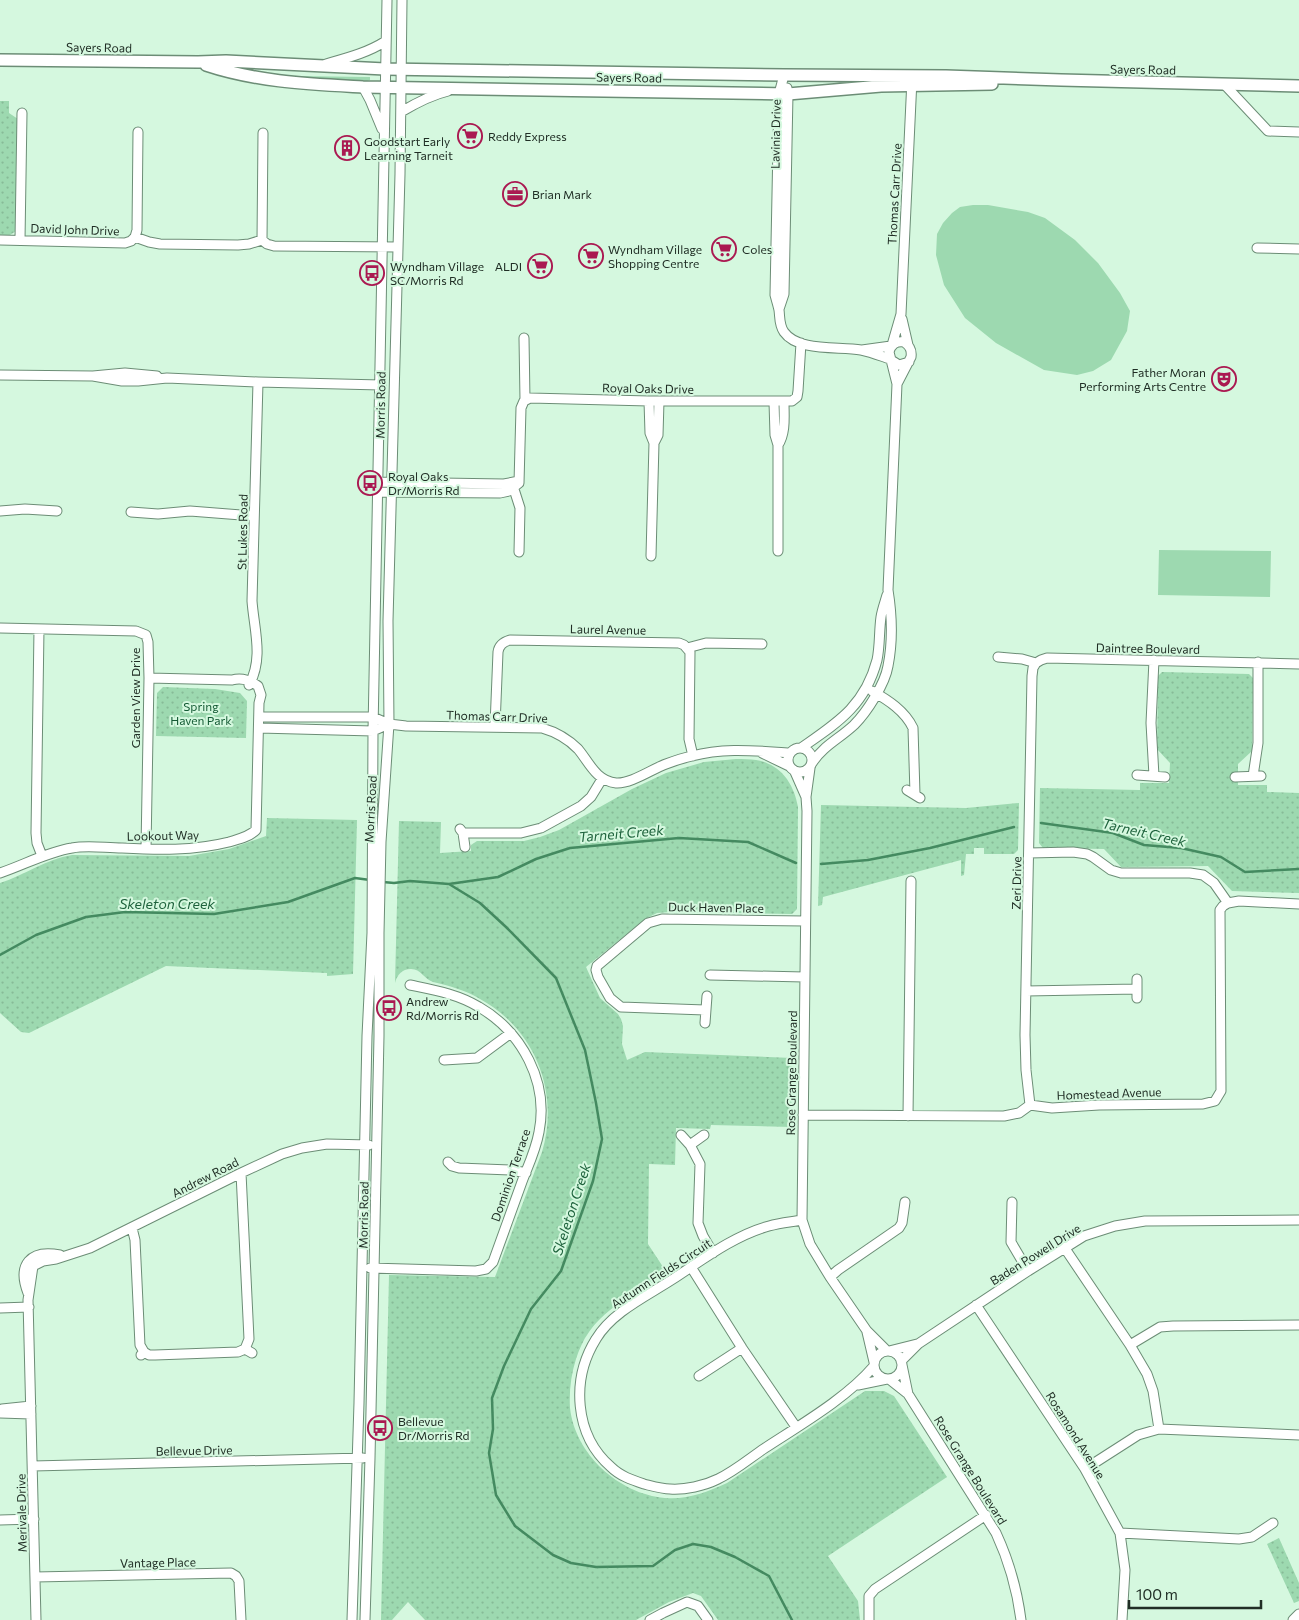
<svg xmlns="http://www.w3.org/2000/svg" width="1299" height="1620" viewBox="0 0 1299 1620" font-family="Commissioner,sans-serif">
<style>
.grass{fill:#9dd9b0}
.park{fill:url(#park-dots)}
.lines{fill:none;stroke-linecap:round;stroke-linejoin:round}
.stream{stroke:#448a60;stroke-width:2.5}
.minor-casing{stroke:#6c8d76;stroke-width:11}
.major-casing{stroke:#6c8d76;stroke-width:14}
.minor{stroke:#fff;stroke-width:9}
.major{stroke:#fff;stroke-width:11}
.labels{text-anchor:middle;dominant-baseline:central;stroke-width:4;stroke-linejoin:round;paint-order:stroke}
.street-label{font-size:12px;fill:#202e25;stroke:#d5f8df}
.poi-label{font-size:12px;fill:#202e25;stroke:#d5f8df;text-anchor:start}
.park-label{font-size:12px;fill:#145a34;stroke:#d5f8df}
.water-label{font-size:14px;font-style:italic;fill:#1f633d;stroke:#d5f8df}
</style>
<defs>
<pattern id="park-dots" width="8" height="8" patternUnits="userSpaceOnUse" patternTransform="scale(1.25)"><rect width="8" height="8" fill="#9dd9b0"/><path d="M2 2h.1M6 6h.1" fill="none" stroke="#87bb97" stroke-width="1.8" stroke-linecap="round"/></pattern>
</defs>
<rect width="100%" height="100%" fill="#d5f8df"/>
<path class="grass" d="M235 70 294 76 370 77V80L367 81 310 80Z
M973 205H988L1028 212 1045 218 1075 240 1098 263 1120 293 1130 311 1127 331 1111 360 1093 371 1077 375 1044 370 996 343 965 318 944 285 936 255 937 234 943 223 952 213 960 207Z
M1159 550 1271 551 1270 597 1158 595Z"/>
<path class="park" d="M0 101H9V113L18 119 16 231 10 235H0Z
M1162 672 1249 674 1253 678 1252 751 1238 764V785H1267V792L1299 793V893L1232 891 1208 866 1121 867 1104 849 1043 848 1039 843 1040 788 1140 790V783H1169L1170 763 1157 749 1158 676Z
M163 687 215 689 240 693 247 701 246 738 156 736 157 693Z
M736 759C743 759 750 759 756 760 781 764 794 784 798 807L797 909 792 914 671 912 657 913 645 919 586 967 600 998 618 1014 621 1019 623 1026 622 1044 627 1060 645 1052 792 1058 791 1127 711 1125 710 1129 676 1128 675 1165 649 1164 648 1244 667 1273C642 1289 606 1307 589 1332 583 1340 579 1350 576 1359 571 1375 569 1391 570 1408 575 1454 619 1494 665 1498 687 1500 707 1492 727 1483L865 1391H884L894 1396 947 1477 828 1556 858 1601 860 1620H718L701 1596 693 1593 669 1602 636 1620H425L408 1602 392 1620H381L389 1275 495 1277 542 1152C560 1092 535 1029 480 999 465 990 450 986 433 982 424 979 421 969 411 969 402 969 397 975 395 983L399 821 441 822 440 853 471 851V845L477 841H524L540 837 559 830 632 789 666 773 704 762Z
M1019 803 1018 850 1014 854H984V848H974V854H966L964 875 961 876V860L823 897 822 905 818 906 821 805 966 808Z
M267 818 357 820 353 974 327 976V973L166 966 29 1033 21 1032 0 1013V883C25 875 46 859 72 855L189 856 229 849 266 836Z
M1279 1538 1299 1583V1601L1294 1603 1267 1544Z"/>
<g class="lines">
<path class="stream" d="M1041 823 1113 833 1144 845 1181 848 1221 857 1245 872 1299 869
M821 864 868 860 930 848 1014 827
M383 882 394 883 410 881 449 884 480 903 506 927 556 978 585 1050 596 1103 602 1139 593 1181 561 1271 531 1309 504 1366 492 1398 493 1429 489 1453 496 1495 515 1526 553 1555 571 1563 596 1567 653 1566 675 1550 693 1544 711 1547 735 1557 769 1576 792 1620
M449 884 498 877 536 859 570 848 679 838 748 842 796 863
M0 955 36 935 86 917 125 912 214 914 288 902 355 878 370 880"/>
<defs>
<path id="minor" d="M326 64C347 58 367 53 386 41
M784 75 779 94 775 295C776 299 778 305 779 310 780 317 779 325 784 332 798 352 839 346 861 350 871 352 881 356 890 359
M1224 84 1268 131 1299 132
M363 87 370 100 382 129
M401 112C416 103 431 95 448 91
M135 237 137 230 138 132
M0 240 125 243 131 241 135 237 149 242 160 244 238 245 249 244 262 240 267 244 274 246 398 247
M20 240 22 113
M262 240 263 133
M1257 248 1299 249
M779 309 784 294 788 94 787 88
M902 319 908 345
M524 338 525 400
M892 345 901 314 912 79
M862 350 891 346
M0 375 93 376 125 373 157 376
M93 376 122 381H138L167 378 258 382 381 385
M897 384 911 357C912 350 910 346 904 342 896 341 891 344 889 352L891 360 899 365 909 362
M649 401 650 433 654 443 651 556
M774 402 775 435 778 445V551
M654 443 658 435 659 401
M778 445C786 433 784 416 784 402
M378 482 504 484 519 481
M512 483 520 508 519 552
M378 492 500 493 509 491 519 483 521 408 524 401 530 398 649 401H792L797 397 798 391 801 343
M0 511 25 509 57 511
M131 512 158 514 190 511 254 516
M0 628 136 631 146 635 148 642 149 678 146 849
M39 629 36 833 37 843 42 856
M687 648 706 643 762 644
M998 657 1022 659 1036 663 1041 660 1047 658 1299 664
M249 685C264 658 254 629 252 601L258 382
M872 691C888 700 905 711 913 728L915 794
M259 717H373L389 724 406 726 542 728C556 732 567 738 578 749 589 762 596 781 616 783 631 784 652 769 666 764 674 761 683 758 692 756 724 747 757 751 790 753
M495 726 498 652C499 645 503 642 510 640L679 643 684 645 690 652 689 739 693 756
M259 728 373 731 389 724
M788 760a12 12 0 1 1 24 0a12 12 0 1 1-24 0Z
M801 748C837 723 865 706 877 660 880 646 879 631 881 617 882 610 885 602 887 595
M762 753 789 766
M812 763C823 746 839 739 854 725 867 712 885 684 888 666 893 641 892 615 888 590L897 384 891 360
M810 768 806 797 807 811 802 1220 810 1244 830 1277 867 1331 887 1351
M795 772 806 797
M1137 775 1165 777
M1154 776 1151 723 1154 660
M1253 776 1258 743V662
M1235 777 1261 776
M907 790 920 798
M460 829 463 833 465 847
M463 833H521L541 828 581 806 591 797 602 779
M1029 853 1073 852 1087 854 1093 857 1111 870 1121 873H1190L1203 875 1214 883 1228 903 1239 901 1299 904
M0 873C24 865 47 852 72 848 88 845 105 848 122 848 158 850 193 851 229 842 239 839 249 837 256 830L259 703 261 695 258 686C250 680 242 677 232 680L149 678
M710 975 804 977
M1026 991 1137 989
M1137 998V979
M705 1010 621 1007 610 998 598 977 596 970 597 966 648 923 662 919 805 921
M705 1023 707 996
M444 1060 477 1058 511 1033
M1030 1105 1026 1070 1025 1035 1032 676 1033 668 1036 663
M803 1115 1004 1116 1019 1113 1030 1105 1052 1108 1099 1105 1203 1104 1215 1101 1221 1091 1220 910 1223 906 1228 903
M908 1116 911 881
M681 1135 690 1145 700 1164 698 1223 703 1236 713 1253
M690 1145 704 1135
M448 1162 452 1166 459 1168 512 1170 526 1173
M241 1173 249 1339 245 1349
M1012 1202 1011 1242 1028 1271
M802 1220C791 1222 780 1223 769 1226 735 1235 702 1260 673 1279 647 1296 612 1312 596 1339 571 1379 574 1435 611 1467 620 1476 632 1480 644 1484 652 1486 662 1489 670 1489 685 1490 704 1486 718 1479 735 1471 750 1458 765 1448 800 1425 847 1398 874 1366
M132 1228 135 1240 140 1345 144 1352
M1064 1247 1130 1345 1147 1374 1153 1391 1159 1429
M691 1267 742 1348 796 1427
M370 1268 476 1271 486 1269 493 1262C503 1234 513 1207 523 1179 529 1164 536 1149 539 1132 549 1082 522 1032 479 1007 458 994 434 990 410 985
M830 1277 838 1270 899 1228 902 1223 905 1202
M28 1293C17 1265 30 1249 60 1255
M976 1305 1085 1469 1120 1533 1125 1570 1122 1620
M0 1308 29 1307
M867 1332 874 1362
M1130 1345 1160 1327 1173 1326 1299 1325
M889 1351 917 1344
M874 1365a14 14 0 1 1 28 0a14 14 0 1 1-28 0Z
M141 1355 144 1352 149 1355H155L238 1352 245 1349 252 1353
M901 1361 918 1344 1028 1271 1084 1236 1115 1226 1145 1221 1299 1220
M902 1365 908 1394 996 1533C1009 1561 1017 1589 1021 1620
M699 1376 742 1348
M889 1379 908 1394
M858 1385 887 1379
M2 1409 31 1406
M0 1413 31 1414
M33 1466 363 1458
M1085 1469 1138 1435 1159 1429 1299 1435
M0 1520 34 1519
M1120 1533 1239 1539 1252 1537 1273 1523
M35 1577 231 1573 236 1576 239 1581 241 1620
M36 1620 28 1300 33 1266 43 1261 56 1259 90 1248 241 1173 282 1154 302 1148 327 1144 369 1145
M352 1620 359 1403 367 1036 372 933 373 731 387 0
M365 1620 370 1458 379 1036V933L381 842 389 724 388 621 400 174 402 0
M650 1620 663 1613 687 1602 698 1606 708 1620
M869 1620V1596L875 1589 986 1515
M1293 1620 1299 1614"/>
<path id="major" d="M0 60 198 62 226 61 385 69 784 75 946 76 1061 80 1299 86
M206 65C257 82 310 84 363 87L788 94 881 86 992 84"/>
</defs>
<use href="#minor" class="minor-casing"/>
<use href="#major" class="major-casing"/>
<use href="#minor" class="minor"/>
<use href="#major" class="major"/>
</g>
<defs>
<symbol id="supermarket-ring" viewBox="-11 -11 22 22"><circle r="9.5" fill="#d5f8df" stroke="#aa1951" stroke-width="1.5"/><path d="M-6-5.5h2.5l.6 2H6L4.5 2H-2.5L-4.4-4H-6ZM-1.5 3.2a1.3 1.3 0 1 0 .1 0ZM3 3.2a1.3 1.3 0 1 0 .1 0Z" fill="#aa1951"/></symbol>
<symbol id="building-ring" viewBox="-11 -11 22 22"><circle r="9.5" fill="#d5f8df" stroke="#aa1951" stroke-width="1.5"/><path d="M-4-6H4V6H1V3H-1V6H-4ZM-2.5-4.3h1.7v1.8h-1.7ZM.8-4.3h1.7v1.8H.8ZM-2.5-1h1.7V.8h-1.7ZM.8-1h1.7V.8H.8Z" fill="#aa1951"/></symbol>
<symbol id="office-ring" viewBox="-11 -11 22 22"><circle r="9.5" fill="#d5f8df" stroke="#aa1951" stroke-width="1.5"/><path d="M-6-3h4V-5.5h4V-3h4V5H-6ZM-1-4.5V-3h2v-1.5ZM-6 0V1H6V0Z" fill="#aa1951"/></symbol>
<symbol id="bus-ring" viewBox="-11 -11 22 22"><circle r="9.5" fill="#d5f8df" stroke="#aa1951" stroke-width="1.5"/><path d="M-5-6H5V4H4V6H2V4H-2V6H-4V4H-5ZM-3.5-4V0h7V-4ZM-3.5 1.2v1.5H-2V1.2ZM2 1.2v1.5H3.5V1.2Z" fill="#aa1951"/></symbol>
<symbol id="theatre-ring" viewBox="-11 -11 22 22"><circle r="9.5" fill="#d5f8df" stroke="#aa1951" stroke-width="1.5"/><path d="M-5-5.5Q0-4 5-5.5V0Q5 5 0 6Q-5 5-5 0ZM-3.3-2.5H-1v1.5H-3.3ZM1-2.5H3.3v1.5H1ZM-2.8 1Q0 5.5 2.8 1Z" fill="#aa1951"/></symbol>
</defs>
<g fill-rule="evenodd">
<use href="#supermarket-ring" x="456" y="122" width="28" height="28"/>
<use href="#building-ring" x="333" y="134" width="28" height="28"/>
<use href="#office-ring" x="501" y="180" width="28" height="28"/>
<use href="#supermarket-ring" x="710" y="235" width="28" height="28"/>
<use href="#supermarket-ring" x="577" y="242" width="28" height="28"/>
<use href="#supermarket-ring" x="526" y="252" width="28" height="28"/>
<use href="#bus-ring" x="358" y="259" width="28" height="28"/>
<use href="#theatre-ring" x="1210" y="365" width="28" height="28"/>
<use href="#bus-ring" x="356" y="469" width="28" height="28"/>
<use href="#bus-ring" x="375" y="994" width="28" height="28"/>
<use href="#bus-ring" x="366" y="1414" width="28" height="28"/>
</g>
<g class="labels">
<g class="street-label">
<text transform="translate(99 47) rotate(1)">Sayers Road</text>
<text transform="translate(1143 69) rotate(1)">Sayers Road</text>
<text transform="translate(629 77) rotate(1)">Sayers Road</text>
<text transform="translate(775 134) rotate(-89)">Lavinia Drive</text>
<text transform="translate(894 194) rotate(-87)">Thomas Carr Drive</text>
<text transform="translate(75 229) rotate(2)">David John Drive</text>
<text transform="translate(648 388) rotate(1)">Royal Oaks Drive</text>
<text transform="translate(380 405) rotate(-89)">Morris Road</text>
<text transform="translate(242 532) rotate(-89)">St Lukes Road</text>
<text transform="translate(608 629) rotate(1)">Laurel Avenue</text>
<text transform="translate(1148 648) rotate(1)">Daintree Boulevard</text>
<text transform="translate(135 698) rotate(-90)">Garden View Drive</text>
<text transform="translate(497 716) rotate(2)">Thomas Carr Drive</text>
<text transform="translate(370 809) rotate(-87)">Morris Road</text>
<text transform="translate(163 835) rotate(-1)">Lookout Way</text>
<text transform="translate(1016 883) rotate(-89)">Zeri Drive</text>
<text transform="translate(716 907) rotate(1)">Duck Haven Place</text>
<text transform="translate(791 1073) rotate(-89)">Rose Grange Boulevard</text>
<text transform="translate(1109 1093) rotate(-2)">Homestead Avenue</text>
<text transform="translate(510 1175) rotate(-71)">Dominion Terrace</text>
<text transform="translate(205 1177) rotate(-27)">Andrew Road</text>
<text transform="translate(363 1215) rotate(-89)">Morris Road</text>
<text transform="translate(1035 1254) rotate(-32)">Baden Powell Drive</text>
<text transform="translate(661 1273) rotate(-33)">Autumn Fields Circuit</text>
<text transform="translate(1076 1435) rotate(58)">Rosamond Avenue</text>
<text transform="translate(194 1450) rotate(-1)">Bellevue Drive</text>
<text transform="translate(971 1470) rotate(58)">Rose Grange Boulevard</text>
<text transform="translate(21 1513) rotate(-91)">Merivale Drive</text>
<text transform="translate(158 1562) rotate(-1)">Vantage Place</text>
</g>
<g class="poi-label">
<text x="488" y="136">Reddy Express</text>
<text x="364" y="141">Goodstart Early<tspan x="364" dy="14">Learning Tarneit</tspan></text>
<text x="532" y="194">Brian Mark</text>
<text x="608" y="249">Wyndham Village<tspan x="608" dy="14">Shopping Centre</tspan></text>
<text x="742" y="249">Coles</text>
<text x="390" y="266">Wyndham Village<tspan x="390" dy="14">SC/Morris Rd</tspan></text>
<text x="522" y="266" text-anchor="end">ALDI</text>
<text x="1206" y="372" text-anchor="end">Father Moran<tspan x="1206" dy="14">Performing Arts Centre</tspan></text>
<text x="388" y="476">Royal Oaks<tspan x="388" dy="14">Dr/Morris Rd</tspan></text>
<text x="406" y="1001">Andrew<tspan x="406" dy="14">Rd/Morris Rd</tspan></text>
<text x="398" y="1421">Bellevue<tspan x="398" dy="14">Dr/Morris Rd</tspan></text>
</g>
<g class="park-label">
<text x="201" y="706">Spring<tspan x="201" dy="14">Haven Park</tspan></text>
</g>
<g class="water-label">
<text transform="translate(1144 832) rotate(13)">Tarneit Creek</text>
<text transform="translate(621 833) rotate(-5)">Tarneit Creek</text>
<text x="167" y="903">Skeleton Creek</text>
<text transform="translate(571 1209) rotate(-72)">Skeleton Creek</text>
</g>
</g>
<path d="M1129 1600v8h132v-8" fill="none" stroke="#202e25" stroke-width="2.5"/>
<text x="1136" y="1600" font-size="15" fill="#202e25" stroke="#d5f8df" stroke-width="4" paint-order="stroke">100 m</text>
</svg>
